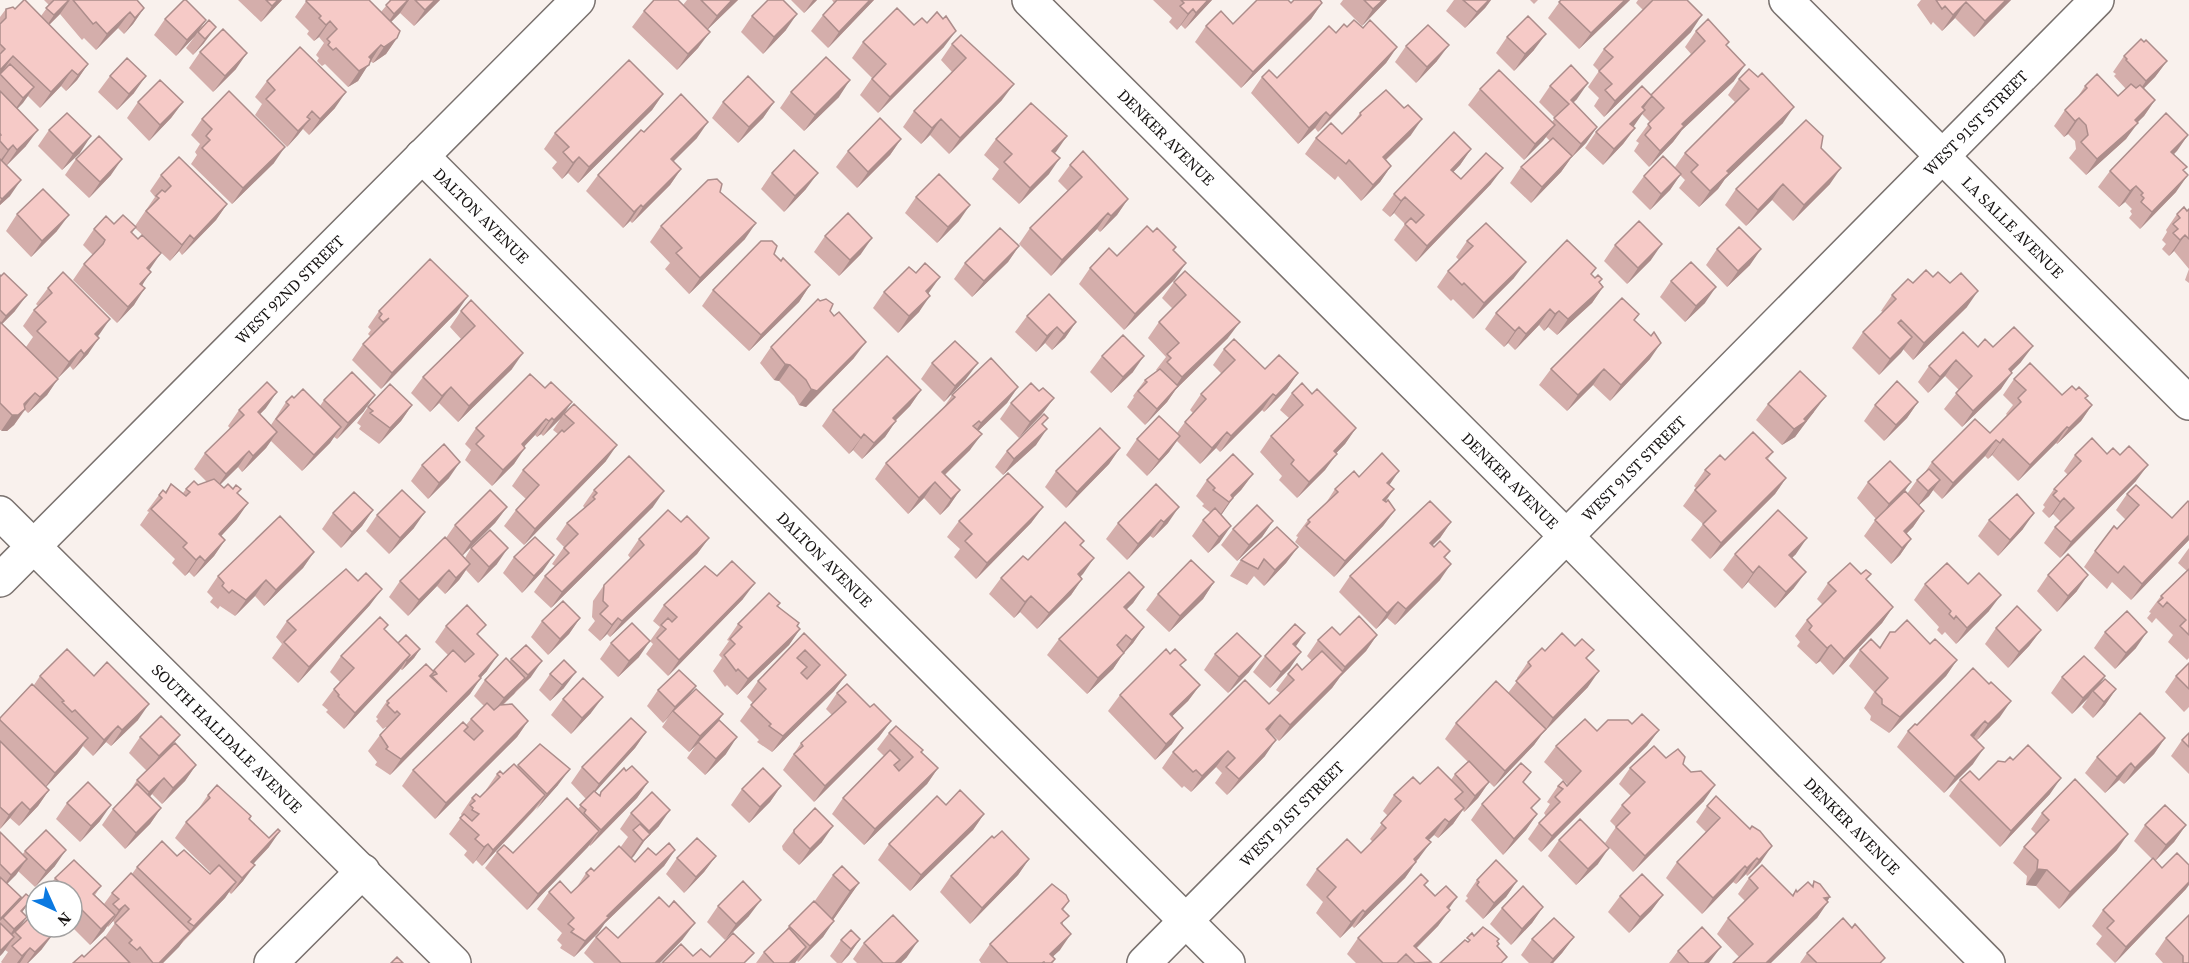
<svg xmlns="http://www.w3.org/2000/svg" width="2189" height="963" viewBox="0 0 2189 963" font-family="'Source Serif 4',serif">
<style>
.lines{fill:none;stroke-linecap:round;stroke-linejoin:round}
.minor-casing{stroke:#79716e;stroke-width:36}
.tertiary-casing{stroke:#79716e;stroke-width:36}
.minor{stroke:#fff;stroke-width:33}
.tertiary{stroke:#fff;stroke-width:33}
.wall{fill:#d4aeab}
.shaded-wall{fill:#ac8d8b}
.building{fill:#f6cac7;stroke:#ac8d8b;stroke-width:1.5;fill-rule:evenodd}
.labels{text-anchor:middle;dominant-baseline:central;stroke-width:4.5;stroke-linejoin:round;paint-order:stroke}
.street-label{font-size:16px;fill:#171413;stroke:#fff}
</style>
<rect width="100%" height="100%" fill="#f9f1ed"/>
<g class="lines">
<defs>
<g id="minor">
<path id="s1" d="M1786 0 2189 403"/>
<path id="s2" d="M422 156 1228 963"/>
<path id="s3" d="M0 513 454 963"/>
<path d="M271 963 363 871"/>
<path id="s4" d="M1144 963 2097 0"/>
</g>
<g id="tertiary">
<path id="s5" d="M1029 0 1566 536 1988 963"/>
<path id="s6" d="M0 580 578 0"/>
</g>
</defs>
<use href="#minor" class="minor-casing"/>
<use href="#tertiary" class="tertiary-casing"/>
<use href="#minor" class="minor"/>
<use href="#tertiary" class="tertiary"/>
</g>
<path class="wall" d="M44 0H137L144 8 133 24 124 34 118 28 96 50 84 38 82 40 60 14 49 25 88 64 77 80 66 91 61 86 40 108 28 96 17 109 26 146 7 165 10 196 0 205V17L6 9H15L41 16 49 5Z
M238 0H282L261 22Z
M307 0 381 12 390 1 389 0H440L414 26 400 13 391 22 397 38 386 54 373 63 370 61 358 81 348 87 325 64 322 66 317 61 319 58 316 55 324 43 319 37 314 41 307 34 309 31 295 17Z
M687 0H738L708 29 698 48 677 70 632 27 644 11 683 5Z
M791 0H817L804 13Z
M832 0H874L828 48 811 31 823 15 834 3Z
M1153 0H1212L1185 29 1181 25 1177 30 1169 22 1172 18Z
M1343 0H1387L1362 26 1340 4Z
M1454 0H1491L1485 8 1465 28 1446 11Z
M1530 0H1538L1534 4Z
M1561 0H1630L1579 49 1548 18Z
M1638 0H1687L1691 32 1604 117 1594 106 1599 98 1588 87 1599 71 1593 65 1604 49 1643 10 1636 3Z
M1921 0H2011L1974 37 1955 18 1942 31 1933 22 1931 25 1917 5Z
M1291 3H1322L1311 19 1241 88 1195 42 1206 26 1233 24Z
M752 16 786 30 763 54 741 32Z
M165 19 206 20 195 36 176 56 154 35Z
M209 20 204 43 193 55 186 48 198 32Z
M914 25 944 47 878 113 860 95 872 78 852 58 863 42Z
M1347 27 1363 28 1397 47 1386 63 1318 132 1315 128 1298 144 1251 93 1262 77 1277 78 1336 33Z
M1696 31 1727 46 1734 81 1682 130 1673 142 1649 167 1634 151 1639 143 1636 141 1650 122 1642 114 1633 126 1635 128 1623 144 1603 165 1585 148 1596 132 1651 95 1691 54 1685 47Z
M961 35 1002 100 949 154 930 135 921 144 903 127 914 111 952 72 941 60 952 44Z
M1507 37 1534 50 1514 71 1496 53Z
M1406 46 1437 61 1416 83 1395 62Z
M200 52 236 69 213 92 189 68Z
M2124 56 2167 61 2155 77 2144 88 2155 100 2144 116 2137 122 2126 139 2086 175 2069 158 2076 149 2075 141 2068 134 2064 137 2054 126 2065 110 2075 101 2085 86 2118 96 2126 89 2114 76 2116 74 2113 72Z
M110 76 134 93 117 110 98 92Z
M1739 79 1783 123 1725 179 1718 189 1699 207 1679 188 1685 180 1680 175 1670 190 1650 210 1632 192 1644 176 1675 167 1685 153 1735 102 1728 95Z
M267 81 335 108 309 135 303 129 287 147 255 115 262 104 255 97Z
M1550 86 1577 99 1573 103 1597 127 1586 143 1571 158 1561 172 1531 203 1510 183 1521 167 1550 141 1546 137 1524 160 1468 105 1480 89 1552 122 1555 118 1539 102Z
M791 92 839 97 804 131 780 108Z
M663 94 652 110 578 183 568 173 562 179 552 168 557 162 544 149 555 133Z
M138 102H183L171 118 149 141 127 118Z
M723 102H774L763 118 738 143 712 118Z
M1360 113 1411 135 1386 160 1391 166 1380 182 1361 201 1338 176 1335 180 1305 154 1316 138 1342 134 1352 124Z
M202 119 274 163 232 204 191 164 197 155 195 152 200 144 191 135Z
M49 130 80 153 62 170 38 146Z
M644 132 697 138 673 161 681 169 670 185 632 223 630 221 623 228 586 191 598 175Z
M2188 135 2174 154 2183 171 2176 192 2140 229 2129 218 2132 214 2130 211 2132 209 2125 202 2119 207 2098 187 2110 171Z
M901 139 890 155 857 188 836 167 848 151Z
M996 139 1055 153 1049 174 1019 204 992 179 999 169 984 155Z
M1821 148 1830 184 1793 221 1772 200 1746 226 1725 205 1736 189Z
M1471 149 1460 165 1453 172 1461 179 1491 184 1416 262 1394 240 1405 224 1394 213 1390 217 1382 210 1394 194Z
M76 159 111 175 89 198 65 175Z
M1070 165 1128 199 1117 215 1100 232 1097 229 1051 276 1019 244 1030 228 1068 191 1058 181Z
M772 173 806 189 784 212 761 189Z
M161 175 227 204 216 220 182 255 179 251 170 261 135 228 132 233 149 270 134 305 117 323 73 280 84 264 93 255 83 245 94 229 114 224 135 226 155 197 150 191Z
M720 192 745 239 689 294 665 269 670 263 650 242 661 226Z
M916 197 959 221 937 243 905 213Z
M2189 209V283L2185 280 2189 269 2174 251 2169 256 2162 249 2166 244 2162 240 2167 232 2166 230 2177 214 2187 211Z
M17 214 57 231 31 257 6 231Z
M1153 232 1176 247 1174 251 1175 279 1124 330 1079 284 1090 268 1117 256Z
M825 236 861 254 839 276 814 252Z
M1467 241 1514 278 1473 319 1453 299 1451 301 1437 287 1448 271 1459 260 1456 257Z
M1615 245 1651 260 1627 284 1604 261Z
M1019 246 1008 262 972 297 954 279 965 263Z
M1717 249 1750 265 1727 287 1706 265Z
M774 254 810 285 799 302 749 351 702 306 713 290Z
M0 275 15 311 2 324 26 347 33 337 23 326 34 310 38 306 36 304 48 288 97 336 88 354 73 370 70 366 58 378 47 395 28 413 25 410 14 425 7 431 0 430Z
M1591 275 1603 287 1592 303 1557 335 1548 327 1544 331 1539 325 1515 350 1508 343 1504 347 1485 329 1496 313Z
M1933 277 1950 283 1967 307 1913 360 1903 349 1879 375 1852 348 1863 332 1883 312 1881 311 1892 295 1913 283Z
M1671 281 1705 303 1685 322 1660 297Z
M1174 282 1228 338 1176 389 1167 402 1145 425 1127 407 1134 397 1133 396 1145 380 1157 371 1156 370 1166 357 1148 338 1159 322 1173 309 1162 298Z
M884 292 928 294 919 312 898 333 873 308Z
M471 300 512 369 458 422 439 403 430 412 411 393 423 377 461 339 450 327 461 311Z
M379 311 457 312 381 389 352 360 363 344 371 337 368 334 371 330 368 327Z
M830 311 854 358 806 407 799 405 794 396 779 381 774 380 760 363 771 347Z
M1027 316 1076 322 1065 338 1052 350 1045 343 1036 352 1015 332Z
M1635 321 1650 359 1610 401 1593 385 1567 411 1539 385 1551 369Z
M1978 347H1993L2021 362 2011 372 2001 389 1962 427 1944 409 1959 390 1945 376 1928 393 1918 382 1929 366Z
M1224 349 1265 369 1298 373 1287 389 1264 412 1262 410 1220 452 1216 448 1200 464 1177 441 1169 452 1147 476 1126 455 1137 439 1177 433 1185 422 1193 413 1190 410 1201 394 1222 374 1213 365Z
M1102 356 1133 372 1111 393 1090 372Z
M932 363 966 379 944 402 921 379Z
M2014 379 2062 395 2086 399 2092 405 2081 421 2057 444 2056 443 2018 481 1992 455 1988 459 1985 456 1942 499 1933 490 1929 496 1919 505 1924 511 1913 527 1906 534 1911 539 1900 555 1891 564 1864 536 1876 519 1857 498 1868 482 1905 491 1907 494 1917 480 1925 472 1932 462 1990 433 2007 415 2006 414 2013 405 2003 395Z
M1018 387 1007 403 978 431 970 450 945 475 960 490 949 506 940 515 924 498 908 514 875 479 886 463 942 410 952 395Z
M921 390 910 406 896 420 885 437 862 459 853 450 849 454 822 426 833 410Z
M1039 391 1054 398 1042 414 1019 438 1000 419 1011 403Z
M1292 393 1312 394 1356 428 1345 444 1336 453 1325 470 1297 498 1279 480 1282 476 1260 452 1271 436 1289 418 1280 410Z
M294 398 320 406 324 400 364 411 337 439 334 437 330 443 302 471 271 441 266 448 242 472 238 467 220 484 224 488 237 494V519L221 536 225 540 214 556 194 577 189 572 185 576 172 563 175 559 140 525 149 512 147 511 159 495 165 492 171 484 183 493 186 489 207 482 194 469 205 453 231 429 228 426 239 410 266 408 260 414 271 425 286 402Z
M1918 402 1907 418 1884 441 1864 421 1875 405Z
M574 404 606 461 524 545 504 526 516 510 526 499 512 486 523 470 558 434 553 430 561 418 543 436 541 434 537 437 535 435 524 447 514 464 492 486 465 460 471 450 465 444 476 428 565 413Z
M1768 404 1814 412 1806 421 1795 437 1782 445 1756 420Z
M412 405 401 421 379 444 359 429 361 426 357 423 368 407Z
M1043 425 1036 445 1003 475 995 467 1007 451Z
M1120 448 1109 464 1066 508 1045 487 1056 471Z
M1773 452 1768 459 1786 478 1775 494 1710 559 1691 540 1703 524 1683 506 1696 488 1694 486 1705 470 1725 460Z
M2107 454 2136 481 2060 558 2044 543 2055 527 2061 522 2053 514 2049 518 2042 511 2045 507 2043 505 2054 489 2068 475 2064 471 2075 455Z
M422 465 449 478 428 499 411 481Z
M1253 474 1241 490 1233 498 1221 515 1220 542 1208 553 1192 536 1203 520 1211 513 1202 506 1204 504 1196 496 1207 480Z
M1359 477 1389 485 1385 502 1395 510 1383 526 1334 577 1295 542 1298 537 1296 536 1308 520 1326 503 1335 489Z
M1156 484 1168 523 1153 538 1150 536 1127 560 1106 539 1118 523Z
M594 490 653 507 551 608 534 592 545 576 555 566 552 564 564 547 556 539 567 523 585 508 583 506Z
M2127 494 2189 540 2131 600 2112 582 2107 589 2084 567 2095 551 2126 520 2116 510Z
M507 507 495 523 463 555 465 558 471 548 497 564 478 583 466 570 459 580 445 594 437 586 408 616 389 597 400 581 446 538 455 525Z
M1043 507 1031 523 976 579 954 557 960 549 947 537 959 521Z
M373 510 362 526 341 548 322 529 333 513Z
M377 515 414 528 389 554 366 531Z
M1989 520 2023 529 1998 556 1978 536Z
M1273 521 1262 537 1237 561 1221 545 1233 529Z
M681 522 709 538 697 554 610 637 607 634 600 641 588 630 595 621 592 617 593 601 604 585 631 559 628 555 639 539Z
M1451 522 1440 538 1432 546 1434 547 1450 551 1445 558 1440 580 1395 625 1387 618 1376 629 1339 592 1350 576Z
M1081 546 1094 558 1080 576 1082 579 1071 595 1037 629 1020 612 1014 618 989 594 1001 578 1028 560Z
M1298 547 1286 563 1264 586 1254 576 1247 585 1230 576 1241 560Z
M2189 548V658L2187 660 2168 642 2173 635 2156 618 2152 623 2147 618 2151 613 2149 612 2161 596 2187 571 2178 563Z
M314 552 303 568 264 606 255 596 235 616 220 606 218 609 210 602 213 598 207 592 218 576Z
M1735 554H1796L1792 558 1794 588 1775 608 1748 582 1742 589 1723 570Z
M514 557 543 571 522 593 503 573Z
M2048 575 2077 591 2057 612 2037 591Z
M717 576 743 599 668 676 646 654 653 644 650 641 660 627 653 621 664 605Z
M1867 580 1893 607 1882 623 1833 675 1820 661 1816 664 1797 646 1800 642 1795 636 1807 620 1823 605 1817 599 1828 583Z
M1214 582 1203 599 1169 632 1146 610 1158 594Z
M1925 584 1989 611 1956 644 1945 632 1942 635 1937 630 1939 627 1914 600Z
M1144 587 1133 603 1126 610 1144 627 1133 643 1123 654 1113 669 1087 694 1047 655 1059 639Z
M370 605 298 683 272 658 282 644 276 637 287 621Z
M778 606 800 629 789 645 737 695 727 685 725 687 713 671 722 658 719 655 729 641 727 640 738 624Z
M580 618 569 634 548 655 531 637 542 621Z
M388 625 384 630 398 643 420 649 414 658 402 670 400 669 344 729 326 712 328 710 322 705 334 689 340 682 330 672 341 656Z
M446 626 479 635 487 671 481 677 470 694 390 775 375 765 377 762 368 751 380 735 387 728 386 727 383 729 376 721 378 719 376 717 387 701 433 671 448 655 435 642Z
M1996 628 2041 630 2029 646 2008 668 1985 644Z
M2105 632 2136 648 2115 669 2094 648Z
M804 633 846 675 834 691 772 752 757 742 759 740 740 721 753 703 747 697 758 681Z
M1340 635H1377L1366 651 1340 677 1332 688 1279 741 1268 731 1265 756 1227 795 1215 783 1222 773 1216 767 1191 792 1184 786 1182 788 1162 768 1173 752 1269 704 1280 693 1276 690 1288 674 1302 670 1312 661 1307 656 1318 640Z
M611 643 639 657 618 677 600 659Z
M1930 644 1957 660 1946 676 1889 733 1870 720 1871 716 1864 708 1874 692 1849 666 1860 650 1879 647Z
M1295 646 1290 668 1270 688 1253 672 1265 656Z
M1545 651 1588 660V687L1542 734 1534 745 1494 787 1489 782 1478 798 1464 812 1463 810 1453 824 1438 838 1434 835 1428 840 1419 858 1405 878 1354 928 1352 926 1340 938 1316 913 1323 902 1306 885 1317 869 1361 853 1373 842 1370 839 1388 816 1383 811 1394 795 1420 784 1451 780 1455 774 1468 762 1445 739 1456 723 1508 693 1518 680 1517 678 1528 662Z
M1215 654 1249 672 1228 693 1204 670Z
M511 659 531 677 503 705 528 721 517 737 435 819 402 786 413 770 466 725 471 719 484 706 474 696 485 680 509 662Z
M2189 663V707L2184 712 2165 692 2176 676Z
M1181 666 1200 685 1188 701 1172 716V744L1155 760 1108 711 1120 695Z
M550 674 564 688 550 701 539 690Z
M40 676 138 720 111 746 106 742 93 756 83 746 77 754 46 787 49 790 38 806 19 826 10 818 0 829V718L34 685Z
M2105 676 2099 685 2116 689 2105 705 2093 718 2082 707 2088 698 2072 714 2051 693 2062 677Z
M696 686 688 696 723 714 717 723 726 754 705 775 687 758 696 745 689 752 662 727 668 718 663 723 647 706 658 690Z
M837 693 870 707 891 721 879 737 814 802 783 770 801 743 832 715 826 709Z
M563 699 591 713 571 734 551 715Z
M2000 717 1977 740 1973 764 1944 793 1897 747 1908 731 1917 725Z
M1632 724 1659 730 1647 746 1541 852 1528 839 1539 823 1546 816 1544 813 1550 804 1547 802 1558 786H1567L1568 785 1544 762 1556 746 1597 731Z
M646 732 635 748 595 791 599 795 601 792 626 771 648 782 637 798 590 846 589 845 527 910 485 868 497 852 513 853 578 809 586 799 571 783 582 767Z
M889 733 921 752 938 768 927 784 864 845 832 814 843 798 884 756 877 749Z
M2189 733V774L2171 756 2182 740Z
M180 735 170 748 196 765 185 781 162 804 152 794 150 797 161 808 150 824 125 849 102 825 113 809 128 794 137 780 147 771 129 753 140 737Z
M2165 738 2154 754 2124 784 2119 780 2105 793 2085 773 2097 757Z
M1666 758 1683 764 1704 801 1633 872 1605 843 1616 827 1610 821 1622 805 1631 796 1619 784 1630 768Z
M518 765 558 785 482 866 476 860 473 864 464 855 467 851 449 834 462 816 461 814 472 798 480 797 486 791V790L497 774H503L517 767Z
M1960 780H1979L2050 794 2000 847 1949 796Z
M1524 783 1533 810 1537 814 1526 830 1503 855 1471 820 1482 804Z
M781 786 770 802 749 823 731 805 742 789Z
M208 795 251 816 249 819 269 847 253 864 243 881 231 894 229 892 225 898 163 963H73L84 957 105 937 115 923 113 921 108 927 107 926 104 931 90 945 72 927V891H46L55 878 101 886 95 895 104 904 112 893 132 874 137 867 177 856 210 874 211 873 175 838 186 822 197 811Z
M67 803 100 821 80 842 56 819Z
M1707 806 1761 862 1747 876 1746 874 1736 884 1733 882 1702 914 1666 878 1677 862 1706 832 1696 822Z
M631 813 659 826 645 840 631 859 635 862 675 850 664 866 605 923 598 933 574 957 560 948 562 945 557 940 562 933 537 909 549 892 571 893 575 890 586 873 594 871 620 848 628 837 620 829Z
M2042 813 2117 850 2059 909 2036 886 2026 885 2027 876 2013 863 2024 847 2036 834 2031 829Z
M984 814 973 830 910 891 878 860 889 844Z
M2145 825H2186L2174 842 2155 861 2186 889 2115 963 2096 944 2102 936 2092 926 2103 910 2152 859 2134 841Z
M794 830 822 842 799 865 783 850 782 846Z
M0 832 22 855 25 851 55 866 35 887 18 871 7 884 16 903 22 913 19 928 42 949 28 963H2L1 962 8 952 5 950 0 956Z
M994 838 1029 859 1018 875 970 924 940 892 951 876Z
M1559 840 1598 864 1576 885 1548 856Z
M716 856 704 872 684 893 666 874 677 858Z
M833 875 859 883 833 920 823 937 798 962 797 960 795 963H756L764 952 784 933 789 926 814 902Z
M1749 878 1792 895 1796 890 1797 892 1812 885 1814 881 1830 897 1817 918 1739 957 1717 934 1728 918 1745 901 1738 894Z
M1477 880 1517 881 1506 897 1483 919 1465 901 1468 898 1466 896Z
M1425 885 1449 909 1438 926 1417 948 1430 963H1356L1347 954 1358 938Z
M1663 895 1651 911 1629 933 1608 912 1620 896Z
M1069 901 1063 910V924L1060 950 1053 956 1055 959 1053 963H981L979 960 990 944Z
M718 906 749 916 725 940 707 922Z
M1543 907 1532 923 1511 945 1490 924 1502 908Z
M2189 915V963H2163L2155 954 2166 938Z
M596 937 618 938 683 939 660 963H594L584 953Z
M1574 937 1562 953 1553 963H1529L1521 955 1532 939Z
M860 939 849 955 842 963H837L830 956 841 940Z
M864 943 907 957 901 963H857L853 959Z
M1678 951 1709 963H1669Z
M1807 953 1882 963H1800Z"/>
<path class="shaded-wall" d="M70 0 60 14 43 31 54 15Z
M278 0H282L261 22 272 6Z
M408 0H409L400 13 383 30 394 14Z
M435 0H440L414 26 425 10Z
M732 0H738L705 32 717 16Z
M813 0H817L804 13Z
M870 0H874L828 48 839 32Z
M1208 0H1212L1185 29 1196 13Z
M1383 0H1387L1362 26 1373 9Z
M1489 0H1491L1485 8 1465 28 1477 12Z
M1625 0H1630L1579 49 1591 33Z
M2006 0H2011L1974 37 1985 21Z
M1966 2 1955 18 1942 31 1953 15Z
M1322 3 1311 19 1241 88 1253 72Z
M144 8 133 24 124 34 135 18Z
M1193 9 1181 25 1177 30 1188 14Z
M130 12 118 28 96 50 107 34Z
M797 14 786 30 763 54 774 37Z
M1702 15 1691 32 1604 117 1615 101Z
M206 20 195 36 176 56 187 40Z
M330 21 319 37 314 41 326 25Z
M216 27 204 43 193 55 205 39Z
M956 31 944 47 878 113 890 97Z
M710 32 698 48 677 70 688 54Z
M1546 34 1534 50 1514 71 1525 54Z
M397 38 386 54 373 63 384 47Z
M381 45 358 81 348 87 369 57Z
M1449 45 1437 61 1416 83 1427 67Z
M1397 47 1386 63 1318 132 1330 116Z
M247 53 236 69 213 92 225 76Z
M13 56 2 72 0 74V70Z
M2167 61 2155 77 2135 97 2146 81Z
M88 64 77 80 66 91 78 75Z
M1745 65 1734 81 1682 130 1673 142 1649 167 1660 151 1682 124Z
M72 70 61 86 40 108 51 92Z
M146 76 134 93 117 110 129 94Z
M850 80 839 97 804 131 815 115Z
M1588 83 1577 99 1561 114 1571 100Z
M1014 84 1002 100 949 154 960 138Z
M34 87 23 103 12 114 23 98Z
M346 92 335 108 309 135 320 119Z
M663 94 652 110 578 183 589 167Z
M1652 96 1641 112 1642 107Z
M2155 100 2144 116 2130 130 2138 123 2126 139 2086 175 2097 159 2135 120Z
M183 102 171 118 149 141 160 125Z
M774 102 763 118 738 143 749 127Z
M1794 107 1783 123 1725 179 1718 189 1699 207 1710 191 1727 171Z
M1645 110 1634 126 1619 140 1630 124Z
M1326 112 1315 128 1298 144 1309 128Z
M2079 118 2068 134 2064 137 2075 121Z
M310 119 298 135 287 147 298 131Z
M941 119 930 135 921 144 932 128Z
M1422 119 1411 135 1372 173 1383 157Z
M708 122 697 138 660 175 671 159Z
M1555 125 1543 141 1524 160 1535 144Z
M1597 127 1586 143 1571 158 1561 172 1531 203 1542 187 1571 158 1581 144Z
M1635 128 1623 144 1603 165 1614 149Z
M38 130 26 146 6 166 17 150Z
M2188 135 2177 151 2160 168 2171 152Z
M91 136 80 153 62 170 73 154Z
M1067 136 1056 152 1041 167 1052 151Z
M901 139 890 155 857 188 868 172Z
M13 145 2 161H0L8 150Z
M285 147 274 163 232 204 243 188Z
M1471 149 1460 165 1440 186 1451 170Z
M579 157 568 173 562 179 573 163Z
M1060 158 1049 174 1019 204 1030 188Z
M122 159 111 175 89 198 100 182Z
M1391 166 1380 182 1361 201 1373 185Z
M1503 168 1491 184 1416 262 1427 246Z
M1841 168 1830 184 1793 221 1804 205Z
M681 169 670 185 632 223 643 207Z
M818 173 806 189 784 212 795 196Z
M1681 174 1670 190 1650 210 1661 194Z
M2188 175 2176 192 2140 229 2152 212Z
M21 180 10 196 0 205V201Z
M1783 184 1772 200 1746 226 1758 210Z
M2136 186 2125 202 2119 207 2130 191Z
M1405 197 1394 213 1390 217 1401 201Z
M1128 199 1117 215 1100 232 1111 216Z
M227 204 216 220 182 255 194 239Z
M641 205 630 221 623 228 634 212Z
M970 205 959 221 937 243 948 227Z
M1108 213 1097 229 1051 276 1062 260Z
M69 215 57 231 31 257 42 241Z
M756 223 745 239 689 294 700 278Z
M190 235 179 251 170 261 182 245Z
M2185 235 2174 251 2169 256 2180 240Z
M872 238 861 254 839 276 850 260Z
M1662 244 1651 260 1627 284 1638 268Z
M1019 246 1008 262 972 297 984 281Z
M1761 249 1750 265 1727 287 1738 271Z
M161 253 150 269 136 284 147 268Z
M1526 262 1514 278 1473 319 1484 303Z
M1186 263 1175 279 1124 330 1135 314Z
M151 272 140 288V284Z
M940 277 928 294 926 291Z
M810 285 799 302 749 351 761 335Z
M1603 287 1592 303 1557 335 1568 319Z
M1716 287 1705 303 1685 322 1696 306Z
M145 288 134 305 117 323 128 307Z
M1978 291 1967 307 1913 360 1924 343Z
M27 295 15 311 0 326V324L6 316Z
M468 296 457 312 381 389 392 373Z
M930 296 919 312 898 333 909 316Z
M1550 309 1539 325 1515 350 1526 334Z
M1559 311 1548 327 1544 331 1555 314Z
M110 319 99 335 84 350 95 334Z
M1076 322 1065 338 1052 350 1064 334Z
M1240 322 1228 338 1176 389 1167 402 1145 425 1157 409 1171 393 1182 377Z
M1057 327 1045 343 1036 352 1047 336Z
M1519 327 1508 343 1504 347 1515 331Z
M1912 337 1901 353 1879 375 1890 359Z
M99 338 88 354 73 370 84 354Z
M866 342 854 358 806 407 799 405 811 389Z
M1661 343 1650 359 1610 401 1621 385Z
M2033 346 2021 362 1998 385 2009 369Z
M81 350 70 366 58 378 69 362Z
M523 353 512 369 458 422 469 406Z
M1144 356 1133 372 1111 393 1123 377Z
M1956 360 1945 376 1928 393 1940 377Z
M978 363 966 379 944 402 955 386Z
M785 364 790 365 779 381 774 380Z
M1604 369 1593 385 1567 411 1578 395Z
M1298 373 1287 389 1264 412 1276 396Z
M2012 373 2001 389 1962 427 1973 411Z
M58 379 47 395 28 413 40 397Z
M451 387 439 403 430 412 442 396Z
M1018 387 1007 403 970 439 981 423Z
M921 390 910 406 882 434 893 418Z
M277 392 266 408 246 428 258 412Z
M35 393 23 409H25L14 425 7 431H1L12 415Z
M1273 394 1262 410 1220 452 1231 436Z
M375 395 364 411 337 439 348 423Z
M1826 396 1795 437 1782 445 1794 429Z
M1054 398 1042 414 1019 438 1030 422Z
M572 402 561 418 543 436 554 420Z
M1918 402 1907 418 1884 441 1896 425Z
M412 405 401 421 379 444 390 428Z
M2092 405 2081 421 2057 444 2069 428Z
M552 418 541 434 537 437 549 421Z
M546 419 535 435 511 460 522 444Z
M896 421 885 437 862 459 874 443Z
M341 427 330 443 302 471 314 455Z
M2067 427 2056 443 2018 481 2030 465Z
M1356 428 1345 444 1323 467 1334 451Z
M1047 429 1036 445 1003 475 1014 459Z
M277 432 266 448 242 472 253 456Z
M1227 432 1216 448 1200 464 1212 448Z
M864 434 853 450 849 454Z
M982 434 970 450 936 483 935 482 924 498 908 514 919 498 942 472Z
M1180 436 1169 452 1147 476 1159 460Z
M2003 439 1992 455 1988 459Z
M1996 440 1985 456 1942 499 1953 483Z
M617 445 606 461 524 545 535 529Z
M525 448 514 464 492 486 503 470Z
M1120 448 1109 464 1066 508 1077 492Z
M249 451 238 467 215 490 226 474Z
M1337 454 1325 470 1297 498 1309 482Z
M460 462 449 478 428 499 439 483Z
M2148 465 2136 481 2060 558 2071 542Z
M1399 471 1388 487 1387 483Z
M1253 474 1241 490 1229 502 1231 495Z
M1786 478 1775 494 1710 559 1721 543Z
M1940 480 1929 496 1917 507 1928 491Z
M1911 482 1900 498 1878 520 1889 504Z
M1394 489 1383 505V500Z
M960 490 949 506 940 515 951 499Z
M664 491 653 507 551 608 562 592Z
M1233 498 1222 514 1218 518 1229 502Z
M2064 498 2053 514 2049 518 2060 502Z
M248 503 237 519 208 550 219 534Z
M507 507 495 523 460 558 471 542Z
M1043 507 1031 523 976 579 987 563Z
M1179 507 1168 523 1153 538 1164 522Z
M373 510 362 526 341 548 352 532Z
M1395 510 1383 526 1334 577 1345 561Z
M1924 511 1913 527 1897 543 1904 531Z
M425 512 414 528 389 554 400 538Z
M2034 513 2023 529 1998 556 2010 540Z
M1161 520 1150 536 1127 560 1138 544Z
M1273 521 1262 537 1237 561 1249 545Z
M1451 522 1440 538 1418 559 1430 543Z
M1231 526 1220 542 1208 553 1219 537Z
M2189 535V540L2131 600 2142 584Z
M709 538 697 554 610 637 622 621Z
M1807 538 1796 554 1778 571 1789 555Z
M1911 539 1900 555 1891 564 1902 548Z
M225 540 214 556 194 577 205 561Z
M1298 547 1286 563 1264 586 1275 570Z
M508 548 497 564 478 583 489 567Z
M314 552 303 568 264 606 276 590Z
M554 555 543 571 522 593 534 576Z
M200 556 189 572 185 576 196 560Z
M1094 558 1083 574 1067 590 1078 574Z
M470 564 459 580 445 594 456 578Z
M1451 564 1440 580 1395 625 1406 609Z
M1759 566 1748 582 1742 589 1753 573Z
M449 570 437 586 408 616 419 600Z
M1806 572 1794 588 1775 608 1786 592Z
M2088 575 2077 591 2057 612 2068 596Z
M1082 579 1071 595 1037 629 1049 613Z
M266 580 255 596 235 616 246 600Z
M1214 582 1203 599 1169 632 1180 616Z
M755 583 743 599 668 676 679 660Z
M1144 587 1133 603 1113 623 1124 607Z
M382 589 370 605 298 683 309 667Z
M2001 595 1989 611 1956 644 1967 628Z
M1031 596 1020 612 1014 618 1025 602Z
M1398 602 1387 618 1376 629 1387 613Z
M1893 607 1882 623 1833 675 1844 659Z
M580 618 569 634 548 655 560 639Z
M618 618 607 634 600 641 612 625Z
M1144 627 1133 643 1123 654 1113 669 1087 694 1098 678 1122 654 1132 640Z
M800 629 789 645 737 695 748 679Z
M2041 630 2029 646 2008 668 2019 652Z
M2147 632 2136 648 2115 669 2126 653Z
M1305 633 1294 649 1293 644Z
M1377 635 1366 651 1340 677 1332 688 1279 741 1290 725 1337 678 1345 667Z
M650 641 639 657 618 677 629 661Z
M1831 645 1820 661 1816 664 1827 648Z
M420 649 414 658 402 670 407 661Z
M1301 652 1290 668 1270 688 1281 672Z
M410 655 399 671 344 729 355 713Z
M498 655 487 671 473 686 481 678 470 694 390 775 401 759Z
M1261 656 1249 672 1228 693 1239 677Z
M1957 660 1946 676 1889 733 1900 717Z
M542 661 531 677 516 691 528 675Z
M1599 671 1588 687 1542 734 1534 745 1494 787 1505 771 1546 729 1553 718Z
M576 672 564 688 550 701 562 685Z
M846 675 834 691 772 752 783 736Z
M2105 676 2094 692 2093 691 2088 698 2072 714 2083 698Z
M525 678 514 694 492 714 504 698Z
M1200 685 1188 701 1158 730 1170 714Z
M696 686 684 702 673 711 663 723 675 707Z
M2116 689 2105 705 2093 718 2104 702Z
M603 697 591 713 571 734 582 718Z
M2011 701 2000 717 1977 740 1988 724Z
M149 704 138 720 111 746 122 730Z
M723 714 712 730 689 752 700 736Z
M1280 715 1268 731 1266 729Z
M528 721 517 737 435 819 446 803Z
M891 721 879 737 814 802 825 786Z
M1985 721 1974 737 1971 735Z
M118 726 106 742 93 756 104 740Z
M1183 728 1172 744 1155 760 1166 744Z
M1659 730 1647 746 1541 852 1552 836Z
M646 732 635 748 588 800 599 784Z
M180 735 168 751 148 772 159 756Z
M737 737 726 754 705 775 716 759Z
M88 738 77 754 44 789 55 773Z
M2165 738 2154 754 2124 784 2135 768Z
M1276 740 1265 756 1227 795 1239 779Z
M1984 748 1973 764 1944 793 1955 777Z
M1228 751 1216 767 1191 792 1202 776Z
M2131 763 2119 780 2105 793 2117 777Z
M196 765 185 781 162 804 173 788Z
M938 768 927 784 864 845 875 829Z
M570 769 558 785 536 810 547 794Z
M164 778 152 794 138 808 149 792Z
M2061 778 2050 794 2000 847 2011 831Z
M648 782 637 798 590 846 601 830Z
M1489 782 1478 798 1464 812 1475 796Z
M1715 785 1704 801 1633 872 1645 856Z
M781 786 770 802 749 823 760 807Z
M49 790 38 806 19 826 30 810Z
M545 795 533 811 482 866 493 850Z
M22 802 10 818 0 829 9 815Z
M111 805 100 821 80 842 91 826Z
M161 808 150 824 125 849 136 833Z
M1464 808 1453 824 1438 838 1449 822Z
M670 810 659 826 645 840 634 856 627 863 649 831Z
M984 814 973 830 910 891 921 875Z
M1537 814 1526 830 1503 855 1514 839Z
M1445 819 1434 835 1415 854 1426 838Z
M2186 825 2174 842 2155 861 2166 845Z
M833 826 822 842 799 865 810 849Z
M280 831 269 847 240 878 251 862Z
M599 831 588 847 527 910 538 894Z
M2128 834 2117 850 2059 909 2070 892Z
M1431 842 1419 858 1403 874 1416 862 1405 878 1354 928 1365 912Z
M488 844 473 864 484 847Z
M1772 846 1761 862 1747 876 1759 860Z
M1609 848 1598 864 1576 885 1588 869Z
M66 850 55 866 35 887 46 871Z
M675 850 664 866 605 923 598 933 574 957 585 941 607 916Z
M716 856 704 872 684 893 696 877Z
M1757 858 1746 874 1736 884 1747 868Z
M27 859 16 875 0 891 11 875Z
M1029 859 1018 875 970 924 982 908Z
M255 865 243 881 231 894 242 878Z
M1745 866 1733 882 1702 914 1713 898Z
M2037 869 2047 870 2036 886 2026 885Z
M1517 881 1506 897 1483 919 1494 903Z
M236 882 225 898 182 942 194 926Z
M2189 882V885L2186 889 2115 963 2126 947Z
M859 883 833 920 824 929 850 891Z
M1663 895 1651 911 1629 933 1640 917Z
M21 897 10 913 3 918 0 921V919Z
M1457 897 1446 913 1447 907Z
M1830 897 1822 908 1828 902 1817 918 1771 963H1766L1824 898Z
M32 899 20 915 9 927 21 911Z
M761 900 749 916 725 940 736 924Z
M125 905 113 921 108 927 119 910Z
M1543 907 1532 923 1511 945 1522 929Z
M1363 910 1352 926 1340 938 1351 922Z
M1450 910 1438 926 1408 956 1414 946Z
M115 915 104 931 90 945 101 929Z
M27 917 16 933 15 932 3 945 14 929Z
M834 921 823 937 798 962 810 946Z
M695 923 683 939 660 963H655Z
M190 931 179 947 163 963H159Z
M54 933 42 949 28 963H27L35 952Z
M1071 934 1060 950 1046 963 1050 954Z
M14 937 3 953 0 956V951Z
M1574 937 1562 953 1553 963H1550Z
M860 939 849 955 841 963 851 949Z
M918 941 907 957 901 963H895Z
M806 947 795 963H789Z
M1721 947 1709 963H1704Z
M30 948 20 963H17L22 956Z"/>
<path class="building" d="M24 0H25L88 64 78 75 72 70 51 92 13 56 0 70V54L5 49 0 44V24L6 18V9L13 7 15 9Z
M54 0H69L54 15 46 8Z
M73 0H137L144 8 135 18 130 12 107 34 96 22 93 24Z
M184 0H186L206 20 187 40 165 19Z
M266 0H278L272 6Z
M307 0H369L400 31 397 38 384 47 381 45 369 57 371 59 369 65 359 71 336 48 333 50 328 45 330 42 327 39 337 29 330 21 326 25 319 18 321 16 306 1Z
M391 0H408L394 14 386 5Z
M415 0H435L425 10Z
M654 0H678L710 32 688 54 644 11Z
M701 0H732L717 16Z
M768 0H783L797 14 774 37 752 16Z
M837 0H870L839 32 823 15Z
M1181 0H1208L1196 13 1193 9 1188 14 1180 6 1184 3Z
M1257 0H1288L1291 3 1294 0H1320L1322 3 1253 72 1206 26 1221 11 1233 24Z
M1364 0H1383L1373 9Z
M1463 0H1489L1477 12Z
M1561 0H1625L1591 33 1559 2Z
M1653 0H1687L1702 15 1615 101 1605 90 1612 84 1599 71 1613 57 1604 49Z
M1936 0H2006L1985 21 1966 2 1953 15 1945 6 1942 9Z
M897 8 914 25 922 18 927 23 937 12 943 19 946 16 956 31 890 97 872 79 886 64 863 42Z
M1528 16 1546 34 1525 54 1507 37Z
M1708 19 1729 42 1726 45 1745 65 1682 124 1684 126 1660 151 1645 135 1651 128 1648 124 1664 108 1651 95 1705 41 1696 31Z
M209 20 216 27 205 39 198 32Z
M1354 20 1363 28 1370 20 1397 47 1330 116 1326 112 1309 128 1262 77 1269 70 1277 78 1329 26 1336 33 1344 24 1347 27Z
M1428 25 1449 45 1427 67 1406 46Z
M223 29 247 53 225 76 200 52Z
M961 35 1014 84 960 138 941 119 932 128 914 111 966 58 952 44Z
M2141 39 2144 42 2146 40 2167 61 2146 81 2126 60 2127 59 2124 56Z
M300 47 346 92 320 119 312 111 307 117 310 119 298 131 266 99 275 90 267 81Z
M826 57 850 80 815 115 791 92Z
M127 58 146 76 129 94 110 76Z
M629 60 663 94 589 167 579 157 573 163 563 152 569 147 555 133Z
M10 64 34 87 23 98 0 74Z
M1571 65 1588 83 1571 100 1597 127 1581 144 1554 118 1569 104 1550 86Z
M1749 69 1758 77 1762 73 1794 107 1727 171 1729 173 1710 191 1691 172 1698 165 1685 153 1749 89 1739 79Z
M1499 70 1555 125 1535 144 1480 89Z
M2097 74 2118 96 2131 84 2136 88 2140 85 2155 100 2135 120 2138 123 2097 159 2081 142 2088 135 2086 125 2079 118 2075 121 2065 110 2087 88 2085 86Z
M748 76 774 102 749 127 723 102Z
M160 80 183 102 160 125 138 102Z
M1642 86 1652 96 1642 107 1645 110 1630 124 1635 128 1614 149 1596 132Z
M1386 90 1404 108 1408 105 1422 119 1383 157 1391 166 1373 185 1349 160 1346 164 1316 138 1331 123 1342 134 1361 115 1360 113Z
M0 91 38 130 17 150 13 145 8 150 0 141V136L1 135 0 133Z
M229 91 285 147 243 188 202 148 210 140 206 136 212 129 202 119Z
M681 94 708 122 671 159 681 169 643 207 641 205 634 212 598 175 641 130 644 132Z
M1031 103 1067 136 1052 151 1060 158 1030 188 1004 162 1012 154 996 139Z
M67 113 91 136 73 154 49 130Z
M2166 113 2188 135 2171 152 2187 167 2183 170 2188 175 2152 212 2141 202 2144 198 2141 195 2143 193 2136 186 2130 191 2110 171Z
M880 118 901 139 868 172 848 151Z
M1806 120 1823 136 1821 148 1841 168 1804 205 1783 184 1758 210 1736 189Z
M1454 132 1471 149 1451 170 1461 179 1486 153 1503 168 1427 246 1405 224 1411 218 1416 223 1424 215 1405 197 1401 201 1394 194Z
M99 136 122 159 100 182 76 159Z
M1553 138 1572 156 1542 187 1521 167Z
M794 150 818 173 795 196 772 173Z
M1083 151 1128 199 1111 216 1108 213 1062 260 1030 228 1082 177 1070 165Z
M1663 156 1681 174 1661 194 1644 176Z
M179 157 227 204 194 239 190 235 182 245 146 211 159 198 156 196 162 190 165 192 171 186 161 175Z
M0 159 21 180 2 199 0 197Z
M939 174 970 205 948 227 916 197Z
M717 179 722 184 720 192 756 223 700 278 676 253 682 248 661 226 708 180Z
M43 189 69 215 42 241 17 214Z
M2184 207 2187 211 2189 209V239L2185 235 2180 240 2173 233 2178 229 2173 224 2180 218 2177 214Z
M848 213 872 238 850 260 825 236Z
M123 215 136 227 131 232 138 239 142 235 161 253 147 268 151 272 140 284 145 288 128 307 84 264 103 244 105 240 94 229 106 216 114 224Z
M1639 221 1662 244 1638 268 1615 245Z
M1486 223 1526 262 1484 303 1464 283 1462 285 1448 271 1473 246 1467 241Z
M1147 226 1153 232 1157 228 1176 247 1173 250 1186 263 1135 314 1090 268 1109 248 1117 256Z
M1739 227 1761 249 1738 271 1717 249Z
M1000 228 1019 246 984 281 965 263Z
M1567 240 1596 268 1591 274 1595 278 1598 275 1602 279 1599 282 1603 287 1568 319 1559 311 1555 314 1550 309 1526 334 1519 327 1515 331 1496 313Z
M761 241H772L777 246 774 254 781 261 783 258 810 285 761 335 713 290Z
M430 259 468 296 392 373 363 344 389 318 383 322 379 318 382 314 379 311Z
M1691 262 1716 287 1696 306 1671 281Z
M925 263 940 277 926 291 930 296 909 316 884 292 909 267 916 273Z
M1926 270 1933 277 1938 272 1950 283 1961 273 1978 291 1924 343 1901 320 1898 323 1912 337 1890 359 1863 332 1896 299 1892 295 1908 279 1913 283Z
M1185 271 1240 322 1182 377 1167 362 1171 358 1167 354 1179 343 1159 322 1186 295 1174 282Z
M63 272 110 319 95 334 99 338 84 354 81 350 69 362 37 331 46 322 34 310 52 293 48 288Z
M4 273 27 295 6 316 0 310V275L1 276Z
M1049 294 1076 322 1064 334 1057 327 1047 336 1027 316Z
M1622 298 1639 314 1634 320 1651 336 1654 332 1661 343 1621 385 1604 369 1578 395 1551 369Z
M818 299 820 301 826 299 833 304 830 311 834 316 839 312 866 342 817 391 811 389 806 380 790 365 785 364 771 347Z
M471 300 523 353 469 406 451 387 442 396 423 377 475 326 461 311Z
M0 322 58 379 40 397 35 393 24 404 25 409 18 415H12L0 403Z
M2014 327 2033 346 2009 369 2012 373 1973 411 1956 393 1972 376 1956 360 1940 377 1929 366 1963 332 1978 347 1985 339 1993 347Z
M1123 335 1144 356 1123 377 1102 356Z
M1234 339 1265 369 1279 355 1298 373 1276 396 1273 394 1231 436 1227 432 1212 448 1185 422 1206 399 1201 394 1235 360 1224 349Z
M955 341 978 363 955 386 932 363Z
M887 356 921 390 893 418 896 421 874 443 864 434 861 438 833 410Z
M991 358 1018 387 981 423 979 421 973 426 982 434 942 472 960 490 951 499 935 482 919 498 886 463 955 397 952 395Z
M2030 363 2062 395 2072 386 2076 390 2079 387 2088 396 2085 398 2092 405 2069 428 2067 427 2030 465 2003 439 2000 443 1996 440 1953 483 1932 462 1975 419 1990 433 2021 402 2018 398 2026 390 2014 379Z
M1160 369 1178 386 1157 409 1138 391 1147 382 1145 380Z
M1800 371 1826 396 1804 419 1806 421 1794 429 1768 404Z
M352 372 375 395 348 423 324 400Z
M530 374 545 388 551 382 572 402 554 420 552 418 549 421 546 419 522 444 525 448 503 470 476 444 484 436 476 428Z
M1897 381 1918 402 1896 425 1875 405Z
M267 382 277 392 258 412 277 432 253 456 249 451 226 474 205 453 244 415 239 410Z
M1031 383 1039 391 1043 388 1054 398 1030 422 1011 403Z
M1302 383 1312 394 1317 389 1356 428 1334 451 1337 454 1309 482 1291 464 1294 460 1271 436 1303 405 1292 393Z
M390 384 412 405 390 428 370 413 373 411 368 407Z
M303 389 341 427 314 455 276 419 289 405 286 402 292 396 294 398Z
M574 404 617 445 535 529 516 510 539 485 523 470 562 430 564 432 574 423 564 414Z
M1044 414 1048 418 1042 424 1047 429 1014 459 1007 451Z
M1159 416 1180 436 1159 460 1137 439Z
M1100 428 1120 448 1077 492 1056 471Z
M1753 432 1773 452 1766 458 1786 478 1721 543 1703 524 1716 511 1695 490 1710 474 1705 470 1720 455 1725 460Z
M2092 438 2107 454 2113 448 2120 455 2129 446 2148 465 2071 542 2055 527 2074 508 2064 498 2060 502 2053 495 2057 491 2054 489 2081 461 2075 455Z
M444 444 460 462 439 483 422 465Z
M1382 453 1399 471 1387 483 1394 489 1383 500 1386 502 1388 500 1395 510 1345 561 1306 526 1310 522 1308 520 1338 492 1335 489 1354 471 1359 477Z
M1233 454 1253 474 1231 495 1233 498 1229 502 1213 490 1215 488 1207 480Z
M629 456 664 491 562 592 545 576 569 553 564 548 578 534 567 523 595 499 593 497 597 493 594 490Z
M1890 461 1911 482 1889 504 1868 482Z
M1929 469 1940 480 1928 491 1917 480Z
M1008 473 1043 507 987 563 965 541 972 534 959 521Z
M214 479 224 488 228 484 233 489 236 485 241 489 237 493 248 503 219 534 225 540 205 561 200 556 196 560 183 547 187 543 151 509 162 498 159 495 163 490 166 493 171 484 186 496 190 492 186 489 194 481 198 485Z
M1156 484 1179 507 1164 522 1161 520 1138 544 1118 523Z
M2136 485 2172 518 2188 501 2189 502V535L2142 584 2124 566 2118 573 2095 551 2114 526 2117 529 2139 505 2127 494Z
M402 490 425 512 400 538 377 515Z
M490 490 507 507 471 542 455 525Z
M1905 491 1924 511 1904 531 1911 539 1902 548 1875 520Z
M354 492 373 510 352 532 333 513Z
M2017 494 2034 513 2010 540 1989 520Z
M1430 501 1451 522 1430 543 1434 547 1440 541 1450 551 1444 557 1451 564 1406 609 1398 602 1387 613 1350 576Z
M1257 505 1273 521 1249 545 1233 529Z
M1215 508 1231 526 1219 537 1203 520Z
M668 510 681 522 687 516 709 538 622 621 618 618 612 625 600 614 608 606 603 601 604 585 644 545 639 539Z
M1778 510 1807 538 1789 555 1806 572 1786 592 1759 566 1753 573 1735 554Z
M280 516 314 552 276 590 266 580 246 600 232 590 229 593 222 586 224 583 218 576Z
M1065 522 1084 541 1080 545 1094 558 1078 574 1082 579 1049 613 1031 596 1025 602 1001 578 1023 556 1028 560Z
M1277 527 1298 547 1275 570 1264 559 1258 569 1241 560Z
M490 530 508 548 489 567 471 548Z
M445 537 470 564 456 578 449 570 419 600 400 581Z
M535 537 554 555 534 576 514 557Z
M2068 554 2088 575 2068 596 2048 575Z
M1191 560 1214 582 1180 616 1158 594Z
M732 561 755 583 679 660 657 638 666 629 661 625 668 618 672 622 677 617 664 605 705 566 717 576Z
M1850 563 1861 574 1866 570 1871 574 1866 579 1893 607 1844 659 1831 645 1827 648 1809 630 1812 626 1807 620 1836 591 1828 583Z
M1947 563 1968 584 1979 573 2001 595 1967 628 1956 616 1954 619 1949 614 1951 611 1925 584Z
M346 569 358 581 366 573 382 589 309 667 284 642 296 630 287 621Z
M2189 569V635L2180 626 2186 620 2167 602 2163 607 2158 602 2163 598 2161 596Z
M1129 572 1144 587 1124 607 1144 627 1132 640 1126 635 1117 645 1124 653 1098 678 1059 639Z
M769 593 780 603 777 606 799 623 797 626 800 629 748 679 738 669 736 671 724 655 735 644 730 639 742 627 738 624Z
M563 601 580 618 560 639 542 621Z
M467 605 486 625 477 634 498 655 479 676 481 678 401 759 386 749 388 747 380 735 400 714 397 711 395 713 387 705 389 703 387 701 426 664 434 672 430 676 447 692 432 676 437 674 434 670 453 650 465 662 474 654 446 626Z
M2017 606 2041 630 2019 652 1996 628Z
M2127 611 2147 632 2126 653 2105 632Z
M1359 616 1377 635 1345 667 1318 640 1332 627 1340 635Z
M380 617 388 625 384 629 410 655 355 713 338 696 339 695 334 689 354 668 341 656Z
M1907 620 1930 644 1935 639 1957 660 1900 717 1882 704V699L1875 692 1888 678 1860 650 1871 639 1880 648 1890 632H1895Z
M632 623 650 641 629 661 611 643Z
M1295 624 1305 633 1293 644 1301 652 1281 672 1265 656Z
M804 633 846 675 783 736 769 726 771 724 751 705 766 689 758 681ZM805 650 820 665 807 679 801 673 807 667 797 658Z
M1237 633 1261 656 1239 677 1215 654Z
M1562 633 1575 646 1582 639 1594 650 1586 658 1599 671 1553 718 1516 681 1531 666 1528 662 1542 648 1545 651Z
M406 635 420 649 407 661 406 660 410 655 398 643Z
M526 645 542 661 528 675 511 659Z
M67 649 94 676 107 662 149 704 122 730 118 726 104 740 75 710 72 712 62 702 64 701 40 676Z
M1166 649 1170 654 1175 649 1186 660 1180 665 1200 685 1170 714 1183 728 1166 744 1120 695Z
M1322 651 1343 672 1290 725 1280 715 1266 729 1276 740 1239 779 1226 767 1235 758 1228 751 1202 776 1196 770 1193 772 1173 752 1245 680 1269 704 1294 680 1288 674 1297 664 1302 670Z
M2084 656 2105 676 2083 698 2062 677Z
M506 658 525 678 504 698 485 680Z
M564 660 576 672 562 685 550 674Z
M2189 663V689L2176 676Z
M1973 668 1989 684 1991 682 2011 701 1988 724 1985 721 1971 735 1984 748 1955 777 1908 731 1915 724 1917 725Z
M679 670 696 686 675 707 658 690Z
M583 678 603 697 582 718 563 699Z
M2105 679 2116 689 2104 702 2093 691Z
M1496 681 1546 729 1505 771 1456 723Z
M32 684 88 738 55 773 0 720V718Z
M847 684 870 707 874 704 891 721 825 786 794 754 803 746 801 743 846 702 837 693Z
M696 689 723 714 700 736 673 711Z
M487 703 494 710 500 705 512 704 528 721 446 803 413 770 463 722 468 727 464 731 474 740 483 731 471 719Z
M2140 713 2165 738 2135 768 2131 763 2117 777 2097 757Z
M1642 714 1659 730 1552 836 1539 823 1560 802 1555 797 1563 789 1558 786 1563 781 1567 786 1581 771 1556 746 1585 719 1597 731 1608 720H1628L1632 724Z
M161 716 180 735 159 756 140 737Z
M631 718 646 732 599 784 582 767Z
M719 720 737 737 716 759 698 742Z
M896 726 923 750 921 752 938 768 875 829 843 798 890 750 900 760 894 765 899 771 913 757 889 733Z
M2189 733V747L2182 740Z
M0 741 49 790 30 810 22 802 9 815 0 807Z
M175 743 196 765 173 788 164 778 149 792 137 780Z
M540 744 570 769 547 794 518 765Z
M2028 745 2061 778 2011 831 1960 780 1970 771 1979 780 1998 761 2005 762 2010 757 2013 760Z
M1654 746 1666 758 1678 749 1685 757 1683 764 1691 772 1701 771 1715 785 1645 856 1616 827 1630 813 1622 805 1645 782 1630 768Z
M1469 761 1489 782 1475 796 1455 774Z
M1521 763 1531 772 1523 782 1540 799 1531 808 1537 814 1514 839 1482 804Z
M514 764 545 795 493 850 488 844 484 847 475 839 479 835 460 818 464 814 472 821 479 814 472 810 473 808 470 805 475 801 472 798 476 794 480 797 500 777 497 774 500 771 503 774Z
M632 766 648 782 601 830 584 813 586 810 580 805 594 791 600 796 601 792 624 768 626 771Z
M1438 767 1463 792 1455 799 1464 808 1449 822 1445 819 1426 838 1431 842 1414 859 1416 862 1365 912 1363 910 1351 922 1327 897 1336 887 1317 869 1347 839 1361 853 1386 828 1381 823 1401 801 1394 795 1413 777 1420 784Z
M763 768 781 786 760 807 742 789Z
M2075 779 2128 834 2070 892 2047 870 2037 869 2038 860 2024 847 2049 820 2042 813Z
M88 782 111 805 91 826 67 803Z
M137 784 161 808 136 833 113 809Z
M217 785 251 816 249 819 269 838 278 829 280 831 251 862 255 865 242 878 186 822 210 798 208 795Z
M960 790 984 814 921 875 889 844 937 796 946 805Z
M652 792 670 810 649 831 631 813Z
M1716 796 1750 829 1752 826 1760 831 1772 846 1759 860 1757 858 1747 868 1745 866 1713 898 1677 862 1720 818 1707 806Z
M567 798 599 831 538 894 497 852 504 845 513 853Z
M2165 805 2186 825 2166 845 2145 825Z
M815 808 833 826 810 849 794 833V830Z
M1580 819 1609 848 1588 869 1559 840Z
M640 824 650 834 643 841 633 830Z
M46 830 66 850 46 871 25 851Z
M1002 831 1029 859 982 908 951 876 992 836 994 838Z
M0 832 27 859 11 875 0 864Z
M697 838 716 856 696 877 677 858Z
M162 841 177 856 184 850 210 874 219 865 236 882 194 926 188 922 191 919 137 867Z
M669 843 675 850 607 916 609 917 585 941 571 932 574 929 568 924 574 918 549 892 560 881 571 893 589 876 586 873 591 868 594 871 619 846 635 862 648 848 656 855Z
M2177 853 2189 865V882L2126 947 2107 928 2114 921 2103 910 2153 858 2162 868Z
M74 860 101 886 93 894 115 915 101 929 79 907 81 904 72 895V891H68L55 878Z
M1496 860 1517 881 1494 903 1477 885 1479 882 1477 880Z
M1762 865 1793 896 1796 890 1797 892 1808 882 1813 887 1814 881 1820 884 1830 897 1824 898 1828 902 1766 963H1733L1753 944 1728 918 1758 888 1749 878Z
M842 866 859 883 850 891 833 875Z
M131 873 190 931 159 963H153L140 947 137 950 129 943 132 940 115 923 129 909 125 905 119 910 113 904 119 899 112 893Z
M1421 874 1428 881 1424 885 1435 896 1446 886 1457 897 1447 907 1450 910 1414 946 1431 962 1415 963 1406 954 1397 963H1383L1358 938Z
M1642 874 1663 895 1640 917 1620 896Z
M0 877 21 897 0 919Z
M743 881 761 900 736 924 718 906Z
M1052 884 1066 895 1069 901 1062 909 1069 916 1061 923 1071 934 1050 954 1055 959 1051 963H1045L1044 962 1042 963H1008L990 944Z
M1523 886 1543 907 1522 929 1502 908Z
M26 894 32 899 21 911 27 917 14 929 3 918Z
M659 897 669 907 674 901 695 923 655 963H621L596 937 606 927 618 938Z
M814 901 834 921 810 946 789 926Z
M34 913 36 914V927H48L54 933 35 952 30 948 22 956 12 946 21 938 15 932Z
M893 915 918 941 895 963H883L864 943Z
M2189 915V963H2183V956L2166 938Z
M1554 918 1574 937 1553 959 1532 939Z
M1843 918 1852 928 1855 924 1885 958 1880 963H1817L1807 953Z
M0 923 14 937 0 951Z
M1483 927 1499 939 1497 941 1499 944 1497 946 1507 957 1501 963H1440L1465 940 1468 942 1470 940 1467 938 1472 933 1474 936Z
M1702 927 1721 947 1704 963H1689L1678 951Z
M789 928 806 947 789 963H774L764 952Z
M851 930 860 939 851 949 841 940Z
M733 933 754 953 744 963H662L681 944 693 956 701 949 710 957Z
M105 937 130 963H73L82 955 84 957Z
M397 957 403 963H391Z"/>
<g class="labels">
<g class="street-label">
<text stroke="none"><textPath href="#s4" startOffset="1182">WEST 91ST STREET</textPath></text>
<text stroke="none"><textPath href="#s5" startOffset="194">DENKER AVENUE</textPath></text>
<text stroke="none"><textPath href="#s2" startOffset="84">DALTON AVENUE</textPath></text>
<text stroke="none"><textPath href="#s1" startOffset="321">LA SALLE AVENUE</textPath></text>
<text stroke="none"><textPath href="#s6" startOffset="410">WEST 92ND STREET</textPath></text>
<text stroke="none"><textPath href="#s4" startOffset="696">WEST 91ST STREET</textPath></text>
<text stroke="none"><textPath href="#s5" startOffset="680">DENKER AVENUE</textPath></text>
<text stroke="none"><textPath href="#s2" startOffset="570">DALTON AVENUE</textPath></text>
<text stroke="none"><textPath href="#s3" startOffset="320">SOUTH HALLDALE AVENUE</textPath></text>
<text stroke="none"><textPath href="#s4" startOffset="210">WEST 91ST STREET</textPath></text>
<text stroke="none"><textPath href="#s5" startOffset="1166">DENKER AVENUE</textPath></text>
</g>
</g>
<g transform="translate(54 909) rotate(135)"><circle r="28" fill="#ffffff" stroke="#a2a1a1" stroke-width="1.5"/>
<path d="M0-4.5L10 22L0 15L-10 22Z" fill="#0b79e1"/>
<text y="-9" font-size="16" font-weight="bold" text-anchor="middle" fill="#171413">N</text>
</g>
</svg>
